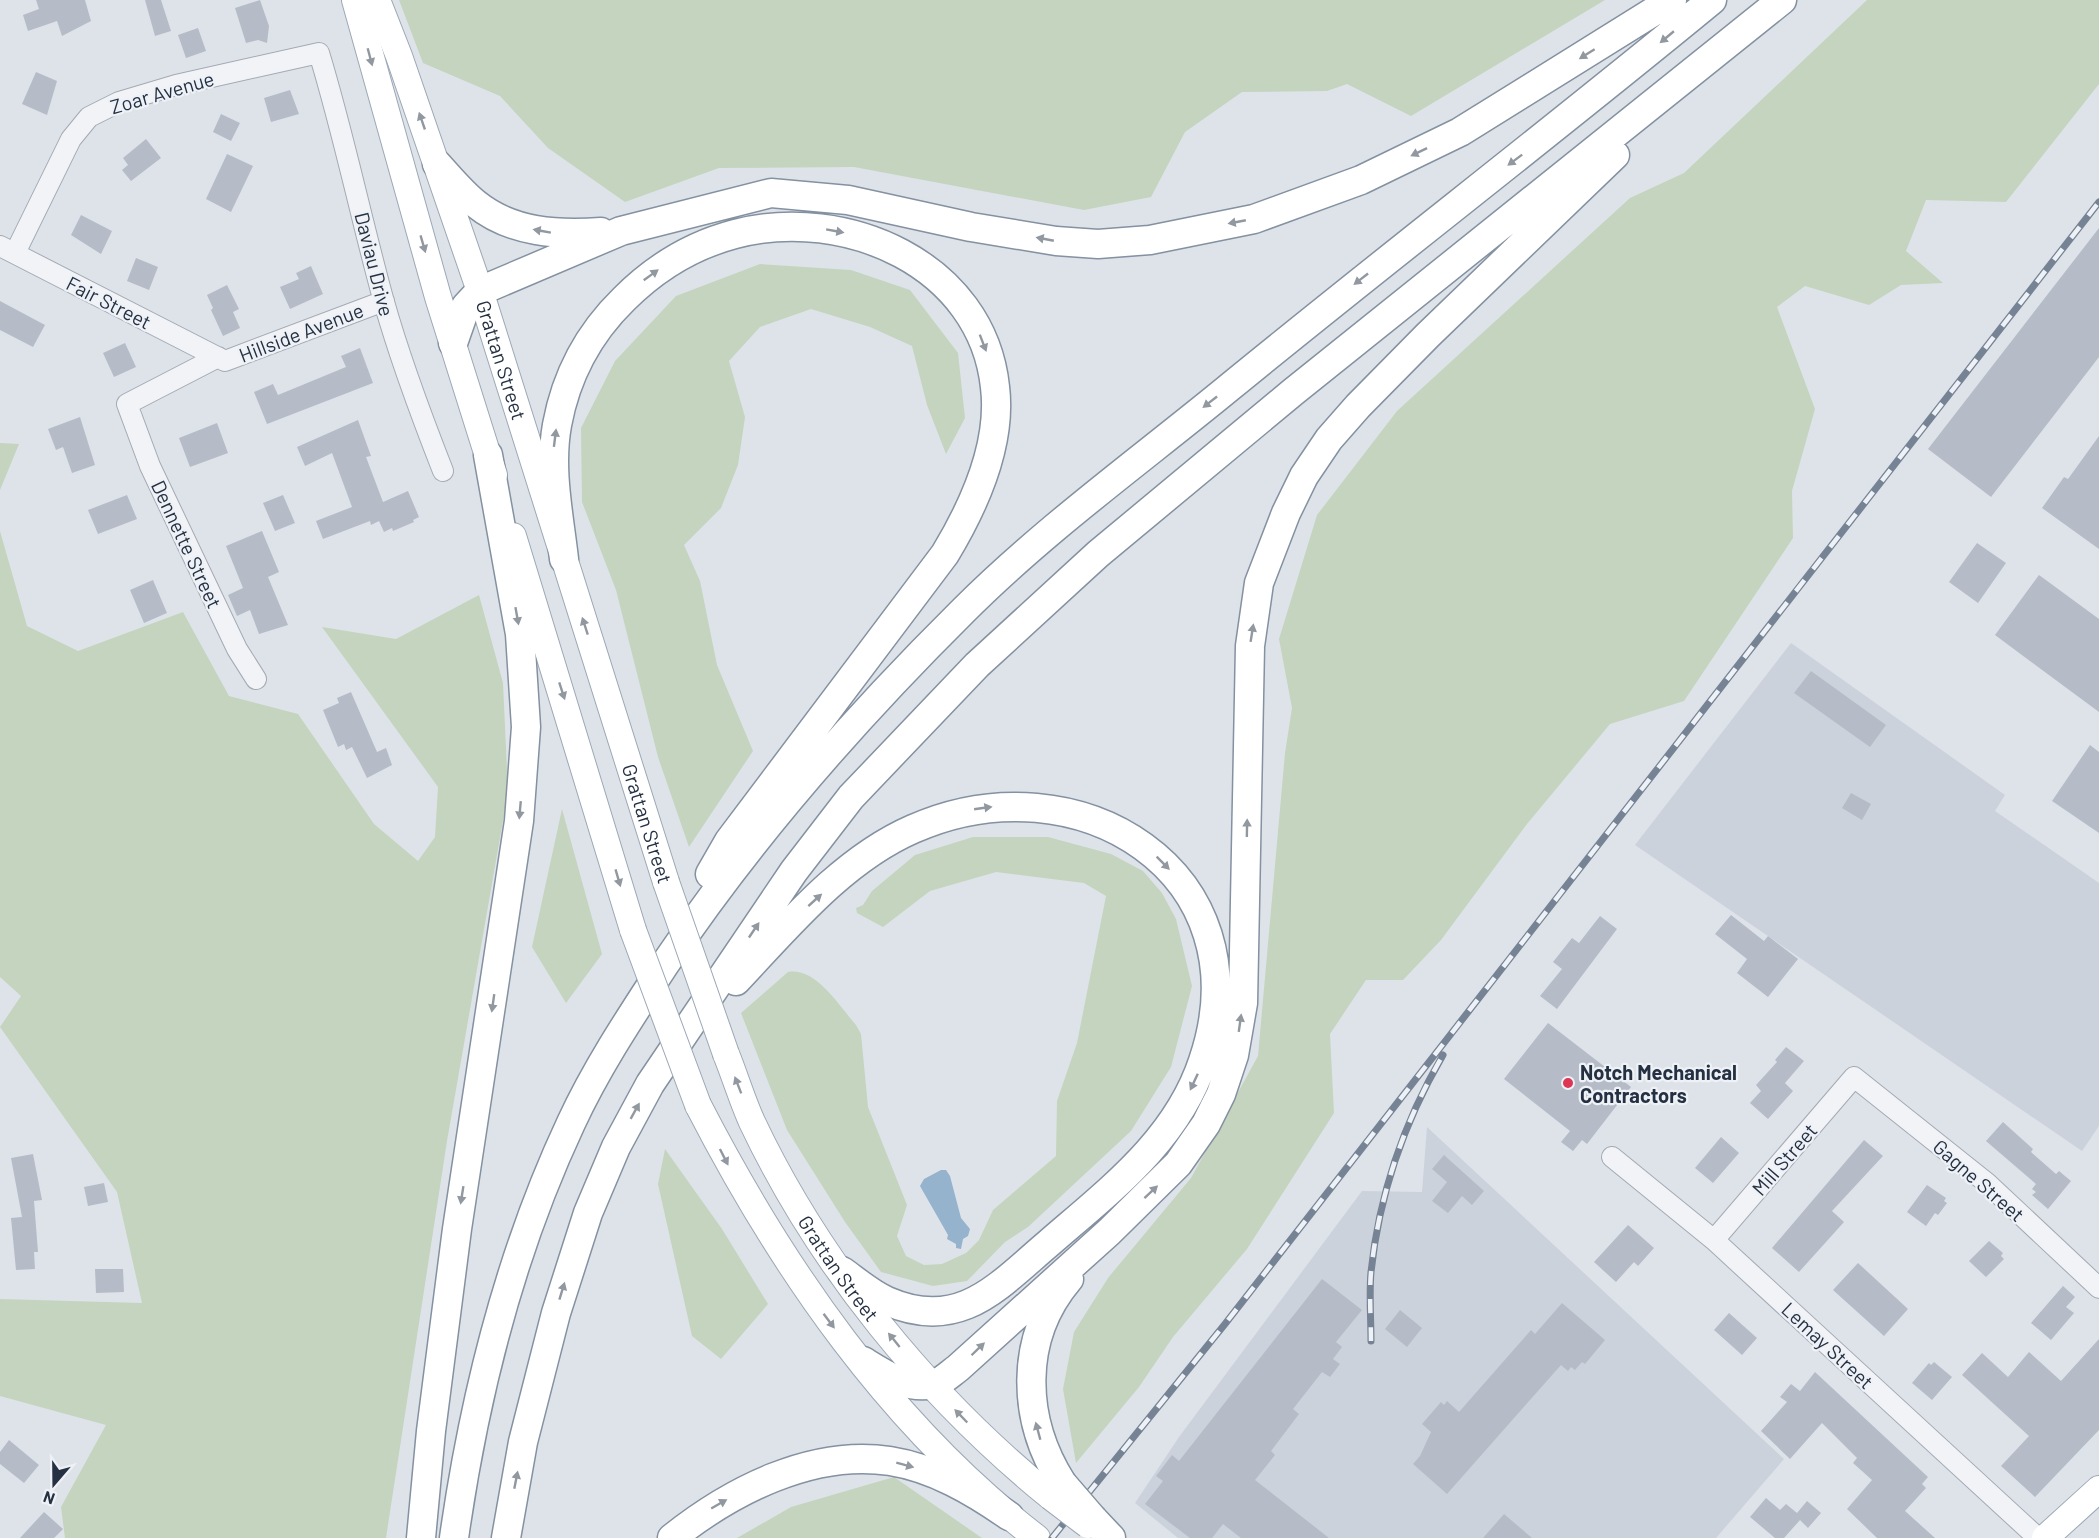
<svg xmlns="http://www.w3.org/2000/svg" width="2099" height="1538" viewBox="0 0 2099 1538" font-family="Barlow,sans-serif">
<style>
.built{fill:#ccd2db}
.green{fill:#c5d4be}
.water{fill:#95b3cd}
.building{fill:#b5bcc7}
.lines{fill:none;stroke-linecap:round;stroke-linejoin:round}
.minor-casing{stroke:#a3aab4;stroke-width:22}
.major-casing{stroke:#9ca8b6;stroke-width:28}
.highway-casing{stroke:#8491a1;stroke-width:31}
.minor{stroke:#f1f3f7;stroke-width:20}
.major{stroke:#fff;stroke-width:26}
.highway{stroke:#fff;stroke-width:28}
.rail-casing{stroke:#768394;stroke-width:7}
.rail{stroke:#eef2f7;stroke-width:4.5;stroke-dasharray:14;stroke-linecap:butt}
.major-bridge-casing{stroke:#9ca8b6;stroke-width:28;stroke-linecap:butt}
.highway-bridge-casing{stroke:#8491a1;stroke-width:31;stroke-linecap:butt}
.major-bridge{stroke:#fff;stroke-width:26}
.highway-bridge{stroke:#fff;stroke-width:28}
.oneway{fill:#9298a0}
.poi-dot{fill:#dc3556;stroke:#eef2f7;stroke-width:2}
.labels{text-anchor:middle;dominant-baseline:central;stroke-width:4.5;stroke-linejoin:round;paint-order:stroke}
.street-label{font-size:20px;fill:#253142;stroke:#eef2f7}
.poi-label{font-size:20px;font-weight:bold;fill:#253142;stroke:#eef2f7;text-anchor:start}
</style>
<rect width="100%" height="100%" fill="#dee3e9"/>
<path class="built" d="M1791 643 2005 795 1995 811 2099 883V1126L2082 1151 1635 845Z
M1427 1127 1784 1459 1716 1538H1178L1135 1503 1179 1437 1362 1191 1422 1192Z"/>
<path class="green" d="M399 0H1605L1411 116 1347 84 1327 91 1242 92 1185 132 1151 197 1084 210 854 167 719 168 625 202 548 148 500 96 423 63Z
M1867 0H2099V84L2006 202 1926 200 1906 251 1943 283 1901 285 1869 305 1805 286 1777 307 1815 409 1792 491 1793 538 1684 701 1610 724 1527 824 1441 940 1403 980H1366L1330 1034 1334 1113 1247 1249 1173 1337 1139 1387 1076 1463 1063 1389 1074 1332 1108 1278 1191 1178 1258 1056 1285 753 1292 708 1279 639 1317 515 1397 411 1630 198 1684 173Z
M760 264 851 270 910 290 958 353 965 418 946 454 927 405 912 346 870 327 811 309 760 327 729 361 745 417 738 465 721 508 684 545 700 581 717 665 753 751 689 847 658 757 616 590 582 502 581 428 615 361 676 296Z
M0 443 19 444 0 490Z
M0 531 27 626 78 651 183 612 229 696 298 714 374 824 418 861 435 837 438 787 322 627 396 639 479 595 503 683 508 792 447 1141 386 1538H65L61 1507 106 1425 0 1396V1299L142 1303 117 1192 0 1027 21 996 0 977Z
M562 809 602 954 566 1003 532 947Z
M973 837H1048L1111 854 1143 871 1162 893 1176 919 1192 986 1171 1067 1131 1131 1028 1227 1005 1242 967 1281 933 1286 881 1272 845 1222 787 1130 741 1013 788 972C816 967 839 1006 856 1025L861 1034 868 1107 907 1205 897 1236 906 1256 924 1265 942 1264 966 1253 979 1240 993 1210 1056 1156 1057 1101 1077 1043 1106 896 1084 883 996 872 930 891 883 927 857 913 856 908 863 905 872 891 915 855Z
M665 1149 722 1229 768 1304 721 1359 692 1336 658 1184Z
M894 1477 982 1538H737L791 1507Z"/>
<path class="water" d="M941 1170H946L950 1176 961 1218 970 1229 968 1236 963 1239 961 1249 956 1248V1244L947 1239 948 1235 920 1186 924 1179Z"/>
<path class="building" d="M36 0H85L91 21 62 36 57 21 28 31 23 15 39 9Z
M145 0H161L171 31 155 36Z
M260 0 269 26 267 43 258 40 246 43 235 8Z
M198 28 206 51 186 58 178 35Z
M36 72 57 81 47 115 22 104Z
M290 90 299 114 271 122 264 98Z
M221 114 240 123 231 141 213 132Z
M146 139 161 158 131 181 122 170 128 165 123 158Z
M227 154 253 166 231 212 206 199Z
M81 215 112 231 101 254 71 235Z
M2099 228V357L1991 497 1928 449Z
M136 258 158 267 149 290 127 281Z
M311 266 323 294 290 309 280 287 299 279 296 273Z
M227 285 239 309 233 312 240 328 223 336 211 310 213 308 207 295Z
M0 301 45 325 33 347 0 330Z
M125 343 136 367 114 377 103 353Z
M360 348 373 383 267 424 254 392 273 384 278 395 346 367 341 356Z
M80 417 95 465 72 473 63 447 56 450 48 429Z
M358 420 371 456 366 457 383 502 408 491 419 517 413 520 414 522 393 531 392 528 384 532 379 521 371 525 370 521 323 539 316 521 352 507 332 453 305 466 297 447Z
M217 423 228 453 190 467 179 438Z
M2099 436V549L2042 508 2064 477 2068 479Z
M127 495 137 519 98 534 88 510Z
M283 495 295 523 275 531 263 503Z
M262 531 279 572 268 577 288 625 259 634 250 610 237 616 228 595 243 588 226 546Z
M1977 543 2006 563 1978 603 1949 582Z
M2039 575 2099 619V712L1995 635Z
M153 580 167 613 144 623 130 590Z
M1811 671 1886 725 1870 747 1794 693Z
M351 692 377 752 386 748 392 765 367 778 352 747 346 750 344 744 338 747 323 710 339 703 337 698Z
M2090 745 2099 752V833L2052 801Z
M1851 793 1871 804 1862 820 1842 808Z
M1731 915 1764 941 1768 936 1798 959 1768 997 1737 973 1747 959 1715 934Z
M1600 916 1617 929 1557 1009 1540 996 1562 969 1553 962 1572 938 1579 943Z
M1548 1023 1631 1087 1587 1144 1582 1140 1573 1151 1561 1142 1570 1131 1504 1079Z
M1786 1047 1804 1061 1785 1083 1793 1091 1768 1119 1750 1103 1761 1091 1756 1085 1777 1062 1775 1060Z
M2003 1122 2033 1149 2031 1152 2056 1174 2059 1171 2071 1181 2048 1209 2032 1195 2036 1192 2032 1189 2036 1184 1986 1141Z
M1721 1137 1739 1153 1713 1183 1695 1168Z
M1864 1140 1883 1156 1832 1211 1844 1222 1799 1272 1772 1248Z
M33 1154 42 1200 34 1201 38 1252H34L35 1269 16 1270 11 1218 22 1217 11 1158Z
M1444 1155 1484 1191 1472 1205 1462 1196 1448 1213 1432 1201 1447 1182 1432 1169Z
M104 1183 108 1202 88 1206 84 1187Z
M1927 1185 1946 1198 1944 1201 1947 1203 1938 1215 1935 1213 1926 1226 1907 1212Z
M1628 1225 1654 1248 1638 1266 1634 1262 1616 1282 1594 1262Z
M1989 1241 2003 1253 2001 1256 2004 1259 1986 1277 1969 1261Z
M1858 1263 1908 1309 1884 1336 1833 1290Z
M95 1269H123L124 1292 96 1293Z
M1322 1279 1362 1310 1336 1342 1342 1347 1333 1359 1340 1364 1330 1377 1322 1372 1293 1409 1299 1414 1271 1451 1275 1455 1255 1480 1329 1538H1241L1223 1524 1212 1538H1190L1145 1504 1163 1481 1156 1476 1172 1455 1179 1461Z
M2063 1286 2075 1297 2066 1307 2074 1313 2051 1340 2031 1323Z
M1562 1303 1605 1340 1585 1364 1582 1362 1575 1370 1571 1367 1568 1371 1561 1365 1447 1494 1413 1464 1420 1456 1431 1432 1422 1424 1441 1402 1444 1405 1447 1401 1459 1412 1531 1330 1535 1334Z
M1400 1310 1422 1328 1407 1347 1385 1329Z
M1729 1313 1757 1338 1742 1355 1714 1330Z
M2099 1339V1430L2035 1497 2001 1466 2029 1436 1962 1375 1982 1353 2008 1377 2029 1352 2061 1381Z
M1934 1362 1952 1377 1932 1400 1912 1383 1929 1363 1931 1365Z
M1815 1372 1928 1477 1922 1484 1926 1488 1905 1511 1935 1538H1877L1847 1509 1872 1480 1853 1463 1857 1458 1822 1423 1790 1459 1761 1431 1787 1402 1780 1397 1791 1384 1800 1391Z
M9 1440 39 1465 24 1483 0 1464V1452Z
M1766 1498 1780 1510 1786 1504 1797 1513 1807 1501 1821 1513 1808 1528 1800 1520 1784 1538H1775L1750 1517Z
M44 1512 63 1529 54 1538H20Z
M1504 1514 1532 1538H1483Z"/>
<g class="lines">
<defs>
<path id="minor" d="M0 246 225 361 384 301
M15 253 71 139 89 117 119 102 176 85 319 53C344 135 361 219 384 302 400 359 421 415 443 471
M218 357 127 404 150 466 237 649 256 679
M1612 1157 1714 1240 2038 1538
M1714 1240 1854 1077 1987 1183 2099 1288"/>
<g id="major">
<path d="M355 0 438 297 494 475"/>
<path id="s1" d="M377 0 399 56 481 294 666 882"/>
<path d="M513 536 633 930"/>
<path id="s2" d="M726 1054C735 1076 742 1100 752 1122 820 1266 928 1397 1051 1497"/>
<path d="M698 1105C782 1268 890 1425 1037 1538"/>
<path d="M2045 1538 2099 1489"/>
</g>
<path id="highway" d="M437 164C449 177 462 193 476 204 512 233 558 235 601 232
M453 343 466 306 480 291 621 231 771 193 848 200 971 227 1056 241 1098 244 1150 240 1254 219 1361 180 1460 132 1672 0
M564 559C559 515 549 469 557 425 566 376 589 333 624 299 655 268 693 245 735 234 845 205 982 264 995 387 1002 444 974 506 945 554L729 841 710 874
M736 981C788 926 842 860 913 829 1077 756 1267 872 1203 1061 1177 1140 1110 1190 1049 1243 998 1286 960 1333 887 1301 871 1294 856 1281 842 1271
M863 1361C884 1374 907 1390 934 1384 942 1382 951 1373 958 1368L1109 1232 1178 1164 1206 1124 1221 1094 1234 1055 1243 1003 1250 646 1259 583 1286 513 1304 476 1329 439 1358 406 1428 335 1615 155
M1062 1483C1022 1420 1018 1339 1069 1279
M1093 1519 1111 1538
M421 1538 431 1431 457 1229 519 821 526 727 520 634 488 455
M454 1538C474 1397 510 1253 571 1123 597 1067 631 1016 665 964 751 836 853 720 963 611 1045 529 1141 460 1231 386 1390 256 1553 131 1712 0
M506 1538 523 1442 556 1313 588 1213 616 1147 650 1084 794 871 851 797 977 665 1098 554 1293 392 1782 0
M672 1538C731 1491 812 1449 890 1461 934 1468 973 1491 1009 1516"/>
</defs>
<use href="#minor" class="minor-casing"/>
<use href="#major" class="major-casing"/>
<use href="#highway" class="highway-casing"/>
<use href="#minor" class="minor"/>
<use href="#major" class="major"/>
<use href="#highway" class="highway"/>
<defs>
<path id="rail" d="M1371 1341C1371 1319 1369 1295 1371 1272 1379 1195 1404 1122 1443 1055
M1052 1538 1225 1324 2099 202"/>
</defs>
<use href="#rail" class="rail-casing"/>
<use href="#rail" class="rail"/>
<defs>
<path id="major-bridge" d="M666 882 726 1054
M633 930 698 1105
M1051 1497 1088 1525"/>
<path id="highway-bridge" d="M1062 1483 1093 1519"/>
</defs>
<use href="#major-bridge" class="major-bridge-casing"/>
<use href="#highway-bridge" class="highway-bridge-casing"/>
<use href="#major-bridge" class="major-bridge"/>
<use href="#highway-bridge" class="highway-bridge"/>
</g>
<defs><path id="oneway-solid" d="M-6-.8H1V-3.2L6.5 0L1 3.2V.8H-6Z" transform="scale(1.5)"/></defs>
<g class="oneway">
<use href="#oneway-solid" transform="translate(1667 37) rotate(140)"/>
<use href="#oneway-solid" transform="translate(1587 54) rotate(148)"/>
<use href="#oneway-solid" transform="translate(370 57) rotate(75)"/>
<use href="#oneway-solid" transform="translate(422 121) rotate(-109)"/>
<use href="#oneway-solid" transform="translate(1419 152) rotate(154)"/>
<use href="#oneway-solid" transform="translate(1515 160) rotate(143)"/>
<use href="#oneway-solid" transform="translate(1237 222) rotate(169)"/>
<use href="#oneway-solid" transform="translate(542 231) rotate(-170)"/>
<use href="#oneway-solid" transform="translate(835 231) rotate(10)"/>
<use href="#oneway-solid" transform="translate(1045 239) rotate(-169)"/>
<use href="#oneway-solid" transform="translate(423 244) rotate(74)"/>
<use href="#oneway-solid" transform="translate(651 275) rotate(-36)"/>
<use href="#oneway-solid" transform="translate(1361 279) rotate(142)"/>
<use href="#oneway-solid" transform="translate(983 343) rotate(69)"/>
<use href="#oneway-solid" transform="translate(1210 402) rotate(142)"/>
<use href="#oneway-solid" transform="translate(555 438) rotate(-83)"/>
<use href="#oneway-solid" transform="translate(517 616) rotate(80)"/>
<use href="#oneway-solid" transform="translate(585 626) rotate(-108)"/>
<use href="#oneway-solid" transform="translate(1252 633) rotate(-81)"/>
<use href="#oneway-solid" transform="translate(562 691) rotate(72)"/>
<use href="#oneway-solid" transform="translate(983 808) rotate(-8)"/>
<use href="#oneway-solid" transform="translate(520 810) rotate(95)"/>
<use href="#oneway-solid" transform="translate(1247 828) rotate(-89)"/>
<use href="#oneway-solid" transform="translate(1163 863) rotate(45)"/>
<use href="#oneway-solid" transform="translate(618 878) rotate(74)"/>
<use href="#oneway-solid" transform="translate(815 900) rotate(-42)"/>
<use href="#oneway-solid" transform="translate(754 930) rotate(-56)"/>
<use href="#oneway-solid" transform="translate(493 1003) rotate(98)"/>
<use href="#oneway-solid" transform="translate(1240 1023) rotate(-82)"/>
<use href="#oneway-solid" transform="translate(1194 1082) rotate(115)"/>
<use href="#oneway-solid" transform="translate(738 1085) rotate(-111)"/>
<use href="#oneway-solid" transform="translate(635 1111) rotate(-61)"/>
<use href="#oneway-solid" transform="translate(724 1157) rotate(63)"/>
<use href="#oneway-solid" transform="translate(1151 1192) rotate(-43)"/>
<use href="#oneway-solid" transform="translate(462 1195) rotate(99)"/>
<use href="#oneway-solid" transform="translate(562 1291) rotate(-73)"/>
<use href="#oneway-solid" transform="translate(829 1321) rotate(53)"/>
<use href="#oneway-solid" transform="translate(894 1340) rotate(-129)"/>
<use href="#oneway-solid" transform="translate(978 1349) rotate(-44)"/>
<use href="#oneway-solid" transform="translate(961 1416) rotate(-134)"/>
<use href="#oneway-solid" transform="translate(1038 1431) rotate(-105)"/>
<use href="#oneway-solid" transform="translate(905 1465) rotate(15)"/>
<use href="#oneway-solid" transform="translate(516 1480) rotate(-79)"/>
<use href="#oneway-solid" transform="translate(719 1504) rotate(-30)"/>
</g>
<circle class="poi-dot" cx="1568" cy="1083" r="6"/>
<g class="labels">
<g class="street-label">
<text transform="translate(162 92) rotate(-16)">Zoar Avenue</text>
<text transform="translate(375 264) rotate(76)">Daviau Drive</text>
<text transform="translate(109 302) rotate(27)">Fair Street</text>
<text transform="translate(301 332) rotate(-21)">Hillside Avenue</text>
<text stroke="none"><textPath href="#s1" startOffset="381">Grattan Street</textPath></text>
<text transform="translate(187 544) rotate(65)">Dennette Street</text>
<text stroke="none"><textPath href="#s1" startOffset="867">Grattan Street</textPath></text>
<text transform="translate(1784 1159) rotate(-49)">Mill Street</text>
<text transform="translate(1979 1180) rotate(41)">Gagne Street</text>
<text stroke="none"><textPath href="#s2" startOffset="243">Grattan Street</textPath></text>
<text transform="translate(1828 1345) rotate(43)">Lemay Street</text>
</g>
<g class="poi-label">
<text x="1580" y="1072">Notch Mechanical<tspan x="1580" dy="23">Contractors</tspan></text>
</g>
</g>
<g transform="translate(54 1484) rotate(200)" stroke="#eef2f7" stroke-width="4.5" paint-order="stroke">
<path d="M0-4.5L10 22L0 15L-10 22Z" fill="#253142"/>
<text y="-9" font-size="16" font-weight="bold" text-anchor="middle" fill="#253142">N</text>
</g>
</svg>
